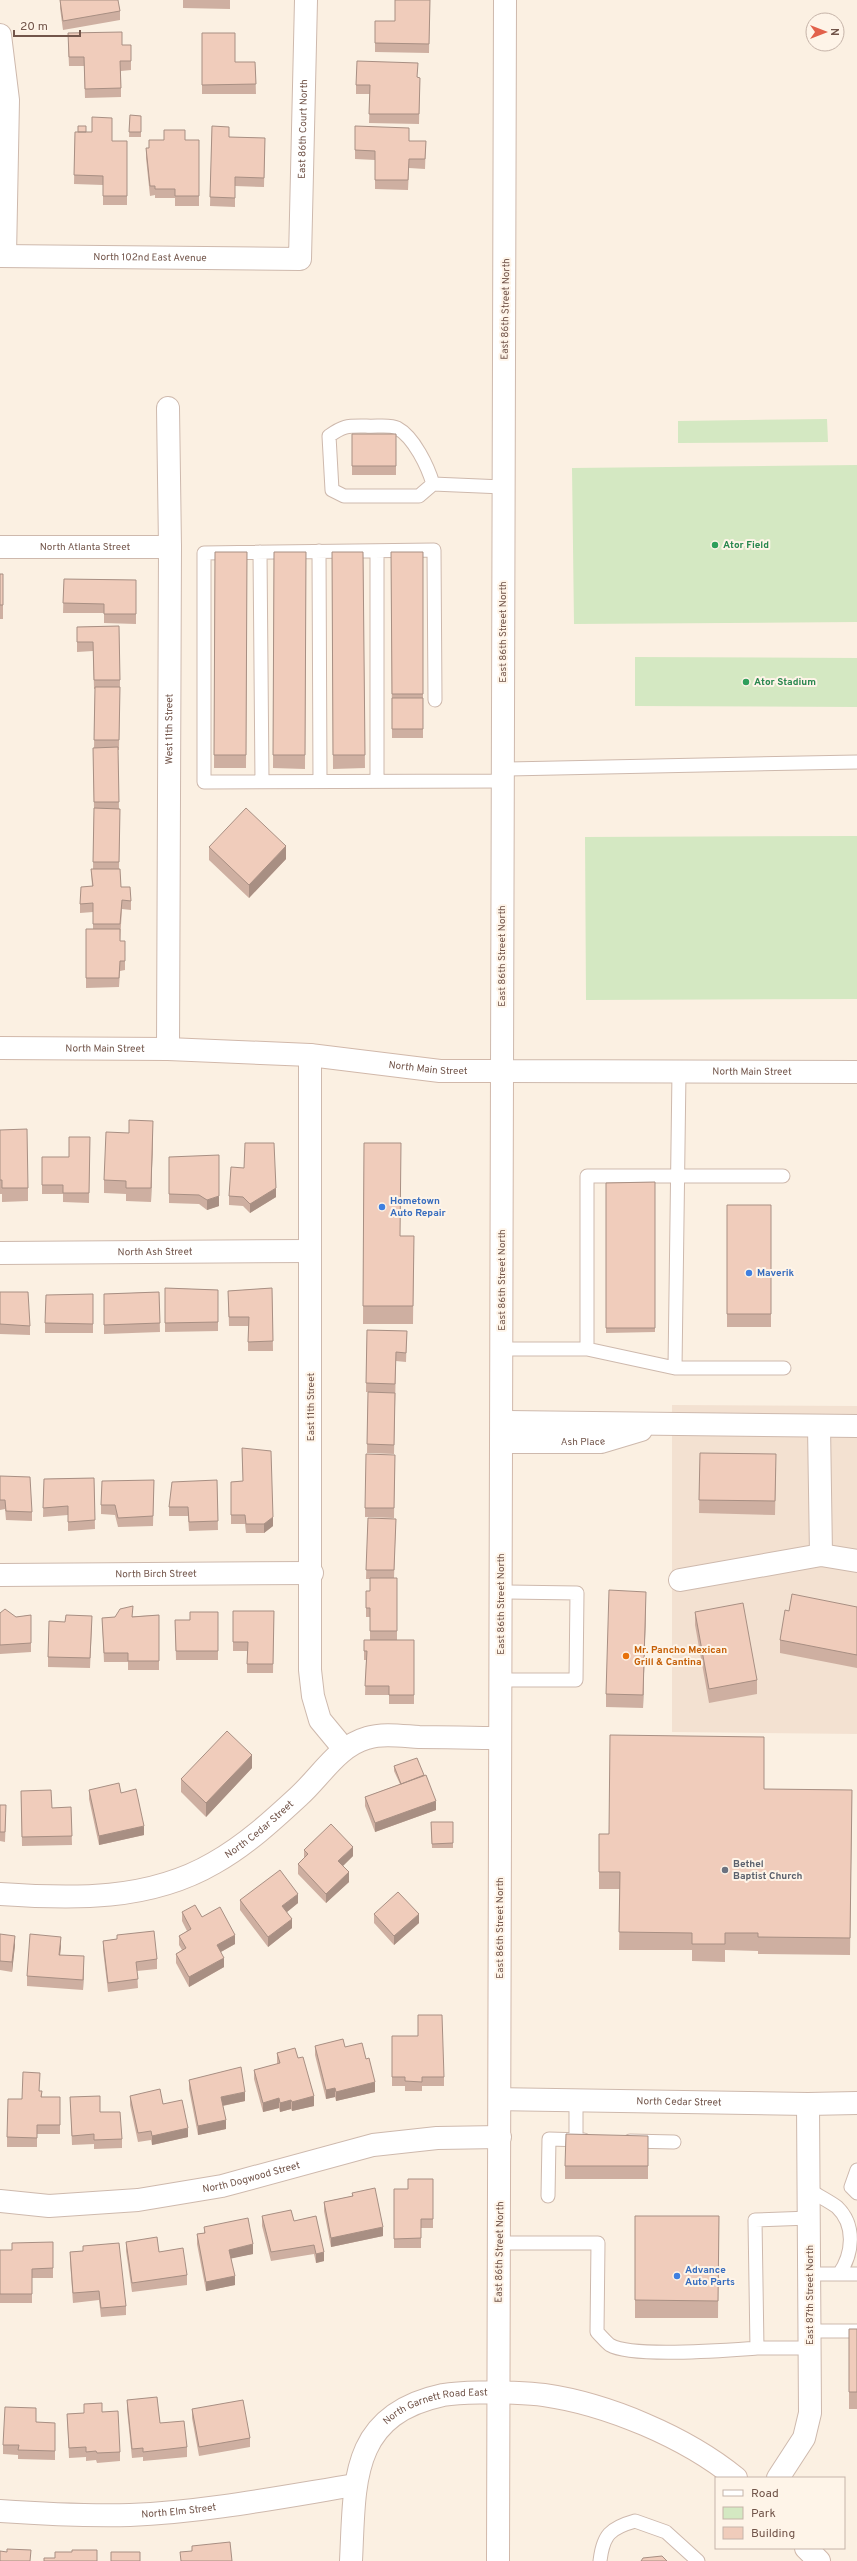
<svg xmlns="http://www.w3.org/2000/svg" width="857" height="2561" viewBox="0 0 857 2561" font-family="Overpass,sans-serif">
<style>
.residential{fill:#f3e1d1}
.green{fill:#d4e8c2}
.lines{fill:none;stroke-linecap:round;stroke-linejoin:round}
.service-casing{stroke:#ceb9ad;stroke-width:15}
.minor-casing{stroke:#ceb9ad;stroke-width:24}
.tertiary-casing{stroke:#ceb9ad;stroke-width:24}
.secondary-casing{stroke:#d1b8aa;stroke-width:24}
.service{stroke:#fff;stroke-width:13}
.minor{stroke:#fff;stroke-width:22}
.tertiary{stroke:#fff;stroke-width:22}
.secondary{stroke:#fff;stroke-width:22}
.wall{fill:#ceafa1}
.shaded-wall{fill:#a88f83}
.building{fill:#f0ccbb;stroke:#a88f83}
.leisure-dot{fill:#2e9e5b;stroke:#fef4e8;stroke-width:1.5}
.shop-dot{fill:#3f7fe0;stroke:#fef4e8;stroke-width:1.5}
.food-dot{fill:#e8710a;stroke:#fef4e8;stroke-width:1.5}
.worship-dot{fill:#6b7280;stroke:#fef4e8;stroke-width:1.5}
.labels{text-anchor:middle;dominant-baseline:central;stroke-width:4;stroke-linejoin:round;paint-order:stroke}
.street-label{font-size:10px;fill:#72554a;stroke:#fef4e8}
.leisure-label{font-size:10px;font-weight:bold;fill:#27864d;stroke:#fef4e8;text-anchor:start}
.shop-label{font-size:10px;font-weight:bold;fill:#366cbe;stroke:#fef4e8;text-anchor:start}
.food-label{font-size:10px;font-weight:bold;fill:#c56008;stroke:#fef4e8;text-anchor:start}
.worship-label{font-size:10px;font-weight:bold;fill:#5b616d;stroke:#fef4e8;text-anchor:start}
</style>
<rect width="100%" height="100%" fill="#fbf0e2"/>
<path class="residential" d="M672 1405 857 1406V1734L672 1732Z"/>
<path class="green" d="M827 419 828 442 678 443V421Z
M857 465V622L574 624 572 468Z
M635 657 857 658V707L635 706Z
M857 836V999L586 1000 585 837Z"/>
<g class="lines">
<defs>
<path id="service" d="M433 484C428 467 414 437 397 428 390 424 375 427 366 426 348 426 344 425 329 436L332 490 344 496H419L433 484 503 487
M319 551 320 781
M377 551V781
M260 552 262 781
M435 700 434 550 204 553V782L503 781
M502 769 857 762
M502 1349H587L675 1368H784
M587 1349V1176H783
M675 1368 679 1072
M500 1680H576L577 1593 501 1592
M576 2100V2139
M630 2141 674 2142
M857 2170 851 2187 857 2193
M810 2190C818 2196 829 2201 837 2207 856 2225 853 2254 839 2274
M548 2196 549 2139 584 2140
M810 2218 755 2220 757 2348H810
M500 2243H598L597 2332C601 2336 606 2342 610 2345 632 2358 729 2350 757 2348
M810 2274H857
M810 2331H857
M600 2561C603 2535 610 2528 635 2521L666 2532 698 2561"/>
<g id="minor">
<path d="M0 35 8 100 5 256"/>
<path id="s1" d="M0 256 300 259 306 0"/>
<path id="s2" d="M0 547H170"/>
<path id="s3" d="M168 1049 170 547 168 408"/>
<path d="M310 1055V1670L313 1696 320 1720 344 1749"/>
<path id="s4" d="M0 1253 310 1251"/>
<path d="M502 1422 857 1426"/>
<path d="M819 1426 821 1555"/>
<path id="s5" d="M502 1442H601L641 1430"/>
<path id="s6" d="M0 1575 312 1573"/>
<path d="M680 1580 821 1555 857 1561"/>
<path id="s7" d="M0 1894C73 1899 149 1901 214 1863 246 1845 273 1820 299 1796 321 1776 338 1746 367 1738 383 1733 402 1736 419 1737 446 1737 473 1738 500 1738"/>
<path id="s8" d="M500 2099 808 2104 857 2103"/>
<path id="s9" d="M0 2201 49 2206 138 2200 222 2186 373 2145 437 2138 500 2137"/>
<path d="M778 2478 804 2438 810 2413 808 2104"/>
<path id="s10" d="M0 2511C43 2514 87 2516 130 2515 205 2512 281 2497 355 2485"/>
</g>
<g id="tertiary">
<path id="s11" d="M505 0 502 1071 857 1072"/>
<path id="s12" d="M351 2561C355 2483 349 2415 443 2395 461 2392 480 2393 498 2392"/>
</g>
<g id="secondary">
<path id="s13" d="M0 1048 168 1049 310 1055 440 1071H502L498 2561"/>
<path d="M498 2392C513 2393 529 2393 544 2395 607 2404 686 2437 736 2478"/>
<path d="M806 2548 819 2561"/>
</g>
</defs>
<use href="#service" class="service-casing"/>
<use href="#minor" class="minor-casing"/>
<use href="#tertiary" class="tertiary-casing"/>
<use href="#secondary" class="secondary-casing"/>
<use href="#service" class="service"/>
<use href="#minor" class="minor"/>
<use href="#tertiary" class="tertiary"/>
<use href="#secondary" class="secondary"/>
</g>
<path class="wall" d="M60 0 120 11V20L63 30 60 8Z
M183 0H230V9L183 8Z
M430 0 429 53 375 52V21H395Z
M202 33 235 62H255L256 94H202Z
M68 43 122 45H131V70L121 71V97L85 98 84 66H69Z
M417 77 420 78 419 124 369 123 370 94H356V85Z
M130 115 141 116V137H129Z
M212 126 229 137 265 138 264 187 235 186V207L210 206Z
M355 126 409 141H426L425 169 409 168 408 190 375 189V160L355 159Z
M75 132H86L112 141H127V205H103V185L74 184Z
M185 140H199V206H175V198H155V195L150 196 146 158V148H149Z
M352 434H396V475H352Z
M215 552H247L246 768H214Z
M274 552H306L305 769 273 768Z
M332 552H363L365 768 333 769Z
M391 552H423V738H392Z
M0 574 3 605V619H0Z
M64 579 136 580V624L104 623V613H63Z
M119 626 120 680 119 750H118L119 809H120L119 869 121 887 131 901V910L122 909 120 941H125V970L120 971 119 987 86 988V929H93V912L80 913V904L92 886 91 869H93L94 810 93 748H94L95 689H94L93 651 77 652V627Z
M209 847 286 859 249 898 209 860Z
M0 1130 28 1188V1201L2 1202V1194H0Z
M153 1134 151 1202 126 1201V1194L104 1193V1180Z
M90 1137 89 1203 63 1202V1194H42V1157H69Z
M364 1143 400 1236H414L413 1324H363Z
M169 1157 219 1206 207 1210 199 1204 169 1203Z
M244 1168 276 1197 250 1213 243 1206 229 1205V1196Z
M655 1182V1332L606 1333V1183Z
M727 1205H771V1327H727Z
M165 1288 218 1290V1331L165 1332Z
M272 1288 273 1351H248V1326H229L228 1291Z
M0 1292 30 1326V1335L0 1334Z
M159 1292 160 1332 104 1334V1294Z
M93 1294V1333H45V1323Z
M367 1330 407 1331 406 1362 396 1361 394 1454 367 1453 368 1392H366Z
M242 1448 273 1526 264 1533H246L245 1524H231V1482L243 1481Z
M700 1453 776 1468 775 1515 699 1513Z
M395 1455 394 1518 365 1517V1508Z
M0 1476 32 1512V1521L6 1520 5 1509 0 1510Z
M94 1478 95 1529 68 1531V1515L43 1517 44 1479Z
M154 1480 153 1526 118 1527 115 1515 101 1514V1505Z
M217 1480 218 1530 189 1531 188 1516H169V1507Z
M368 1518 396 1519 394 1578H397V1640H370V1617H366V1591H370V1579H366Z
M646 1605 643 1708 606 1707V1694Z
M857 1607V1668L780 1653V1640L789 1611Z
M233 1611H274L273 1673H247V1651H233Z
M218 1612V1660H176L175 1620H190Z
M695 1612 757 1680V1694L709 1703 695 1625Z
M0 1613 16 1617 31 1615V1652L0 1654Z
M159 1615V1670H128V1662H104L102 1618Z
M92 1625 90 1668 48 1667V1657Z
M364 1640H414V1704H389V1695H365L366 1660H364Z
M394 1766 424 1775 436 1810 375 1832 365 1806V1797L400 1784 394 1771Z
M252 1768 206 1817 181 1792V1779Z
M764 1789 852 1790 850 1955 758 1954V1951L725 1950V1962L692 1961V1950H619L620 1889H599V1834H609Z
M89 1790 121 1793 144 1835 99 1845 89 1799Z
M21 1791 52 1808 71 1807 72 1845 22 1846Z
M0 1805 6 1815 5 1842 0 1841Z
M431 1822H453V1848H432Z
M304 1850 353 1856 342 1866 349 1882 326 1903 298 1874V1864L304 1858Z
M240 1900 298 1903 287 1912 292 1928 268 1947 240 1910Z
M182 1912 202 1917 235 1944 221 1952 224 1967 189 1987 176 1963V1954L182 1950 179 1945V1936L187 1931 182 1921Z
M374 1914 419 1923 394 1945 374 1923Z
M0 1934 15 1945 12 1972 0 1970Z
M117 1935 157 1959V1969L137 1971 138 1988 108 1992 103 1950V1941L117 1939Z
M61 1946 60 1955 84 1966 83 1990 27 1986V1976Z
M392 2036 444 2077V2086H422V2091H405V2086H392Z
M315 2046 345 2047 375 2092 336 2101 335 2097 326 2099 315 2055Z
M277 2053 298 2058 314 2106 292 2111 291 2109 280 2112 279 2108 263 2112 254 2079V2070L277 2064Z
M189 2080 245 2101 223 2106 226 2129 198 2135 189 2089Z
M40 2091 42 2097H60V2134H37V2147H7V2137L22 2099Z
M130 2096 163 2104 188 2137 152 2145 151 2140 138 2142 130 2105Z
M70 2097 100 2112 122 2139V2148L94 2149V2144L72 2145Z
M648 2136V2179H565V2166Z
M433 2179V2228H421V2248H394V2189H408Z
M352 2193 383 2236 331 2247 324 2211V2202L352 2196Z
M262 2216 294 2221 316 2216 324 2261 316 2263 314 2254 271 2261 262 2226Z
M635 2216H719L718 2318H635Z
M204 2227 253 2254 231 2258 235 2285 206 2291 197 2244V2234L204 2233Z
M53 2242V2278H32V2303H0V2250H12Z
M126 2242 187 2275V2285L132 2292 126 2251Z
M83 2246 126 2306V2315L101 2317 99 2300 73 2303 70 2261V2252L83 2251Z
M849 2329H857V2409H849Z
M127 2400 160 2423 187 2447V2457L143 2461V2457L132 2458 127 2410Z
M84 2404 102 2412 120 2452V2461L97 2463 96 2460 86 2461V2457L69 2458 67 2414 84 2413Z
M192 2409 250 2438V2447L199 2456 192 2418Z
M36 2422 55 2423V2460L18 2459V2455L3 2454V2445Z"/>
<path class="shaded-wall" d="M286 846V859L249 898V885Z
M153 1121V1134L151 1202V1188Z
M276 1188V1197L250 1213V1204Z
M219 1196V1206L207 1210V1200Z
M273 1517V1526L264 1533V1524Z
M646 1592V1605L643 1708V1695Z
M252 1755V1768L206 1817V1803Z
M436 1801V1810L375 1832V1823Z
M144 1826V1835L99 1845V1836Z
M353 1847V1856L338 1871V1861Z
M349 1872V1882L326 1903V1894Z
M298 1894V1903L282 1916V1906Z
M419 1914V1923L394 1945V1936Z
M292 1919V1928L268 1947V1937Z
M235 1935V1944L217 1954V1945Z
M15 1936V1945L12 1972V1962Z
M61 1937V1946L59 1964V1955Z
M84 1956V1966L83 1990V1980Z
M224 1958V1967L189 1987V1977Z
M375 2082V2092L336 2101V2092Z
M335 2088V2097L326 2099V2090Z
M245 2092V2101L221 2106V2097Z
M314 2096V2106L292 2111V2102Z
M279 2098V2108L263 2112V2103Z
M291 2100V2109L280 2112V2103Z
M226 2120V2129L198 2135V2126Z
M188 2128V2137L152 2145V2136Z
M383 2227V2236L331 2247V2238Z
M253 2244V2254L229 2259V2250Z
M324 2252V2261L316 2263V2254Z
M235 2276V2285L206 2291V2282Z"/>
<path class="building" d="M60 0H118L120 11 63 21Z
M395 0H430L429 44 375 43V21H395Z
M122 32V45H131V61H120L121 88 85 89 84 57H69L68 33Z
M202 33H235V62H255L256 84 202 85Z
M357 61 418 63 417 77 420 78 419 114H369L370 85H356Z
M130 115 141 116V132H129Z
M92 117 112 118V141H127V196H103V176L74 175 75 132H92Z
M78 126H86V132H78Z
M212 126 229 127V137L265 138 264 178 235 177V198L210 197Z
M355 126 409 128V141H426L425 159H409L408 180H375V151L355 150Z
M164 130H185V140H199V196H175V189H155V186H150L146 148H149V140H164Z
M352 434H396V466H352Z
M215 552H247L246 755H214Z
M274 552H306L305 755H273Z
M332 552H363L365 755H333Z
M391 552H423V694H392Z
M0 574H3V605H0Z
M64 579 136 580V614H104V604L63 603Z
M119 626 120 680H94L93 642H77V627Z
M95 687H120L119 740H94Z
M392 698H423V729H392Z
M118 747 119 802H94L93 748Z
M94 808 120 809 119 862H93Z
M246 808 286 846 249 885 209 847Z
M91 869H120L121 887H130L131 901 122 900 120 924H93V903L80 904 81 887 93 886Z
M86 929H120V941H125V961H120L119 978H86Z
M129 1120 153 1121 151 1188H126V1181L104 1180 106 1132 129 1133Z
M27 1129 28 1188H2V1180H0V1130Z
M69 1137H90L89 1193H63V1185H42V1157H69Z
M245 1143H274L276 1188 250 1204 243 1197 229 1196 231 1167 244 1168Z
M364 1143H401L400 1236H414L413 1306H363Z
M219 1155V1196L207 1200 199 1195 169 1194V1157Z
M655 1182V1328H606V1183Z
M727 1205H771V1314H727Z
M165 1288 218 1290V1322L165 1323Z
M272 1288 273 1341 248 1342 249 1317H229L228 1291Z
M0 1292H28L30 1326 0 1324Z
M159 1292 160 1323 104 1325V1294Z
M93 1294V1324L45 1323 46 1295Z
M367 1330 407 1331 406 1353 396 1352 395 1384 366 1383Z
M368 1392 395 1393 394 1445 367 1444Z
M242 1448 271 1451 273 1517 264 1524H246L245 1515H231V1482L243 1481Z
M700 1453 776 1454 775 1501 699 1500Z
M366 1454 395 1455 394 1508H365Z
M0 1476 30 1477 32 1512 6 1511 5 1500H0Z
M94 1478 95 1520 68 1522V1506L43 1508 44 1479Z
M154 1480 153 1516 118 1518 115 1505H101L102 1481Z
M217 1480 218 1521 189 1522 188 1507H169L172 1482Z
M368 1518 396 1519 394 1570H366Z
M370 1578H397V1631H370V1608H366V1591H370Z
M609 1590 646 1592 643 1695 606 1694Z
M792 1594 857 1607V1655L780 1640 785 1610 789 1611Z
M743 1603 757 1680 709 1689 695 1612Z
M133 1606 132 1617 159 1615V1661H128V1653H104L102 1618 115 1617 120 1609Z
M5 1609 16 1617 31 1615V1643L0 1645V1613Z
M233 1611H274L273 1664H247L248 1642H233Z
M190 1612H218V1651H176L175 1620H190Z
M66 1615 92 1616 90 1658 48 1657 49 1621 65 1622Z
M364 1640H414V1695H389V1686H365L367 1651H364Z
M227 1731 252 1755 206 1803 181 1779Z
M610 1735 764 1737V1789L852 1790 850 1938 758 1937V1933H725V1944H692V1933L619 1932 620 1872H599V1834H609Z
M417 1758 424 1775 401 1784 394 1766Z
M426 1775 436 1801 375 1823 365 1797Z
M119 1783 121 1793 136 1789 144 1826 99 1836 89 1790Z
M51 1790 52 1808 71 1807 72 1836 22 1837 21 1791Z
M0 1805H6L5 1832H0Z
M431 1822H453V1843L432 1844Z
M331 1824 353 1847 338 1861 349 1872 326 1894 298 1864 308 1854 304 1850Z
M280 1870 298 1894 282 1906 292 1919 268 1937 240 1900Z
M398 1892 419 1914 394 1936 374 1914Z
M195 1905 202 1917 220 1907 235 1935 217 1945 224 1958 189 1977 176 1954 186 1948 179 1936 191 1929 182 1912Z
M154 1931 157 1959 136 1962 138 1979 108 1983 103 1941 117 1939V1935Z
M0 1934 15 1936 12 1962 0 1961Z
M30 1934 61 1937 59 1955 84 1956 83 1980 27 1976Z
M418 2015H442L444 2077H422V2082L405 2081V2077H392V2036H418Z
M343 2039 345 2047 362 2043 366 2059 369 2058 375 2082 336 2092 335 2088 326 2090 315 2046Z
M295 2048 298 2058 303 2057 314 2096 292 2102 291 2100 280 2103 279 2098 263 2103 254 2070 280 2063 277 2053Z
M241 2067 245 2092 221 2097 226 2120 198 2126 189 2080Z
M23 2072 40 2073 39 2091H42L41 2097H60V2125H37V2138L7 2137 8 2099H22Z
M160 2089 163 2104 182 2100 188 2128 152 2136 151 2131 138 2133 130 2096Z
M100 2096V2112H120L122 2139 94 2140V2134L72 2136 70 2097Z
M566 2134 648 2136V2166H565Z
M408 2179H433V2219H421V2238L394 2239V2189H408Z
M375 2188 383 2227 331 2238 324 2202 353 2196 352 2193Z
M291 2210 294 2221 316 2216 324 2252 316 2254 314 2245 271 2252 262 2216Z
M635 2216H719L718 2301 635 2300Z
M248 2218 253 2244 229 2250 235 2276 206 2282 197 2234 205 2233 204 2227Z
M157 2237 159 2252 183 2248 187 2275 132 2283 126 2242Z
M53 2242V2268L32 2269V2294H0V2250H12V2243Z
M119 2243 126 2306 101 2308 99 2291 73 2293 70 2252 83 2251V2246Z
M849 2329H857V2392H849Z
M157 2397 160 2423 184 2421 187 2447 143 2452V2448L132 2449 127 2400Z
M243 2400 250 2438 199 2447 192 2409Z
M102 2403V2412L118 2411 120 2452 97 2453 96 2451 86 2452V2447L69 2448 67 2414 84 2413V2404Z
M5 2407 36 2408V2422L55 2423V2451L18 2450 19 2445H3Z
M230 2542 232 2561H181L180 2552 192 2551V2546Z
M7 2549 31 2550 30 2561H0V2551L7 2552Z
M72 2550H97V2561H44V2558H55V2552H72Z
M111 2552H140V2561H111Z
M662 2556 667 2561H641L643 2558Z"/>
<g class="leisure-dot">
<circle cx="715" cy="545" r="4"/>
<circle cx="746" cy="682" r="4"/>
</g>
<g class="shop-dot">
<circle cx="382" cy="1207" r="4"/>
<circle cx="749" cy="1273" r="4"/>
<circle cx="677" cy="2276" r="4"/>
</g>
<circle class="food-dot" cx="626" cy="1656" r="4"/>
<circle class="worship-dot" cx="725" cy="1870" r="4"/>
<g class="labels">
<g class="street-label">
<text stroke="none"><textPath href="#s1" startOffset="430">East 86th Court North</textPath></text>
<text stroke="none"><textPath href="#s1" startOffset="150">North 102nd East Avenue</textPath></text>
<text transform="translate(506 309) rotate(-89)">East 86th Street North</text>
<text stroke="none"><textPath href="#s2" startOffset="85">North Atlanta Street</textPath></text>
<text transform="translate(503 632) rotate(-90)">East 86th Street North</text>
<text stroke="none"><textPath href="#s3" startOffset="320">West 11th Street</textPath></text>
<text transform="translate(502 956) rotate(-90)">East 86th Street North</text>
<text stroke="none"><textPath href="#s13" startOffset="105">North Main Street</textPath></text>
<text stroke="none"><textPath href="#s13" startOffset="429">North Main Street</textPath></text>
<text stroke="none"><textPath href="#s11" startOffset="1321">North Main Street</textPath></text>
<text stroke="none"><textPath href="#s4" startOffset="155">North Ash Street</textPath></text>
<text transform="translate(502 1280) rotate(-90)">East 86th Street North</text>
<text transform="translate(311 1407) rotate(-90)">East 11th Street</text>
<text stroke="none"><textPath href="#s5" startOffset="81">Ash Place</textPath></text>
<text stroke="none"><textPath href="#s6" startOffset="156">North Birch Street</textPath></text>
<text transform="translate(501 1604) rotate(-90)">East 86th Street North</text>
<text stroke="none"><textPath href="#s7" startOffset="276">North Cedar Street</textPath></text>
<text transform="translate(500 1928) rotate(-90)">East 86th Street North</text>
<text stroke="none"><textPath href="#s8" startOffset="179">North Cedar Street</textPath></text>
<text stroke="none"><textPath href="#s9" startOffset="254">North Dogwood Street</textPath></text>
<text transform="translate(500 2252) rotate(-89)">East 86th Street North</text>
<text transform="translate(810 2295) rotate(-90)">East 87th Street North</text>
<text stroke="none"><textPath href="#s12" startOffset="201">North Garnett Road East</textPath></text>
<text stroke="none"><textPath href="#s10" startOffset="179">North Elm Street</textPath></text>
</g>
<g class="leisure-label">
<text x="723" y="545">Ator Field</text>
<text x="754" y="682">Ator Stadium</text>
</g>
<g class="shop-label">
<text x="390" y="1201">Hometown<tspan x="390" dy="12">Auto Repair</tspan></text>
<text x="757" y="1273">Maverik</text>
<text x="685" y="2270">Advance<tspan x="685" dy="12">Auto Parts</tspan></text>
</g>
<g class="food-label">
<text x="634" y="1650">Mr. Pancho Mexican<tspan x="634" dy="12">Grill &amp; Cantina</tspan></text>
</g>
<g class="worship-label">
<text x="733" y="1864">Bethel<tspan x="733" dy="12">Baptist Church</tspan></text>
</g>
</g>
<rect x="715" y="2477" width="130" height="72" fill="#fef4e8" stroke="#c6b4a9"/>
<rect x="723" y="2490" width="20" height="6" fill="#ffffff" stroke="#c6b4a9"/>
<text x="751" y="2497" font-size="12" fill="#72554a">Road</text>
<rect x="723" y="2507" width="20" height="12" fill="#d4e8c2" stroke="#c6b4a9"/>
<text x="751" y="2517" font-size="12" fill="#72554a">Park</text>
<rect x="723" y="2527" width="20" height="12" fill="#f0ccbb" stroke="#c6b4a9"/>
<text x="751" y="2537" font-size="12" fill="#72554a">Building</text>
<g transform="translate(825 32) rotate(90)"><circle r="19" fill="#fef4e8" stroke="#c6b4a9"/>
<path d="M0-3L7 15L0 10L-7 15Z" fill="#e2614b"/>
<text y="-6" font-size="11" font-weight="bold" text-anchor="middle" fill="#72554a">N</text>
</g>
<path d="M14 30v6h66v-6" fill="none" stroke="#72554a" stroke-width="2"/>
<text x="20" y="30" font-size="12" fill="#72554a" stroke="#fef4e8" stroke-width="3" paint-order="stroke">20 m</text>
</svg>
